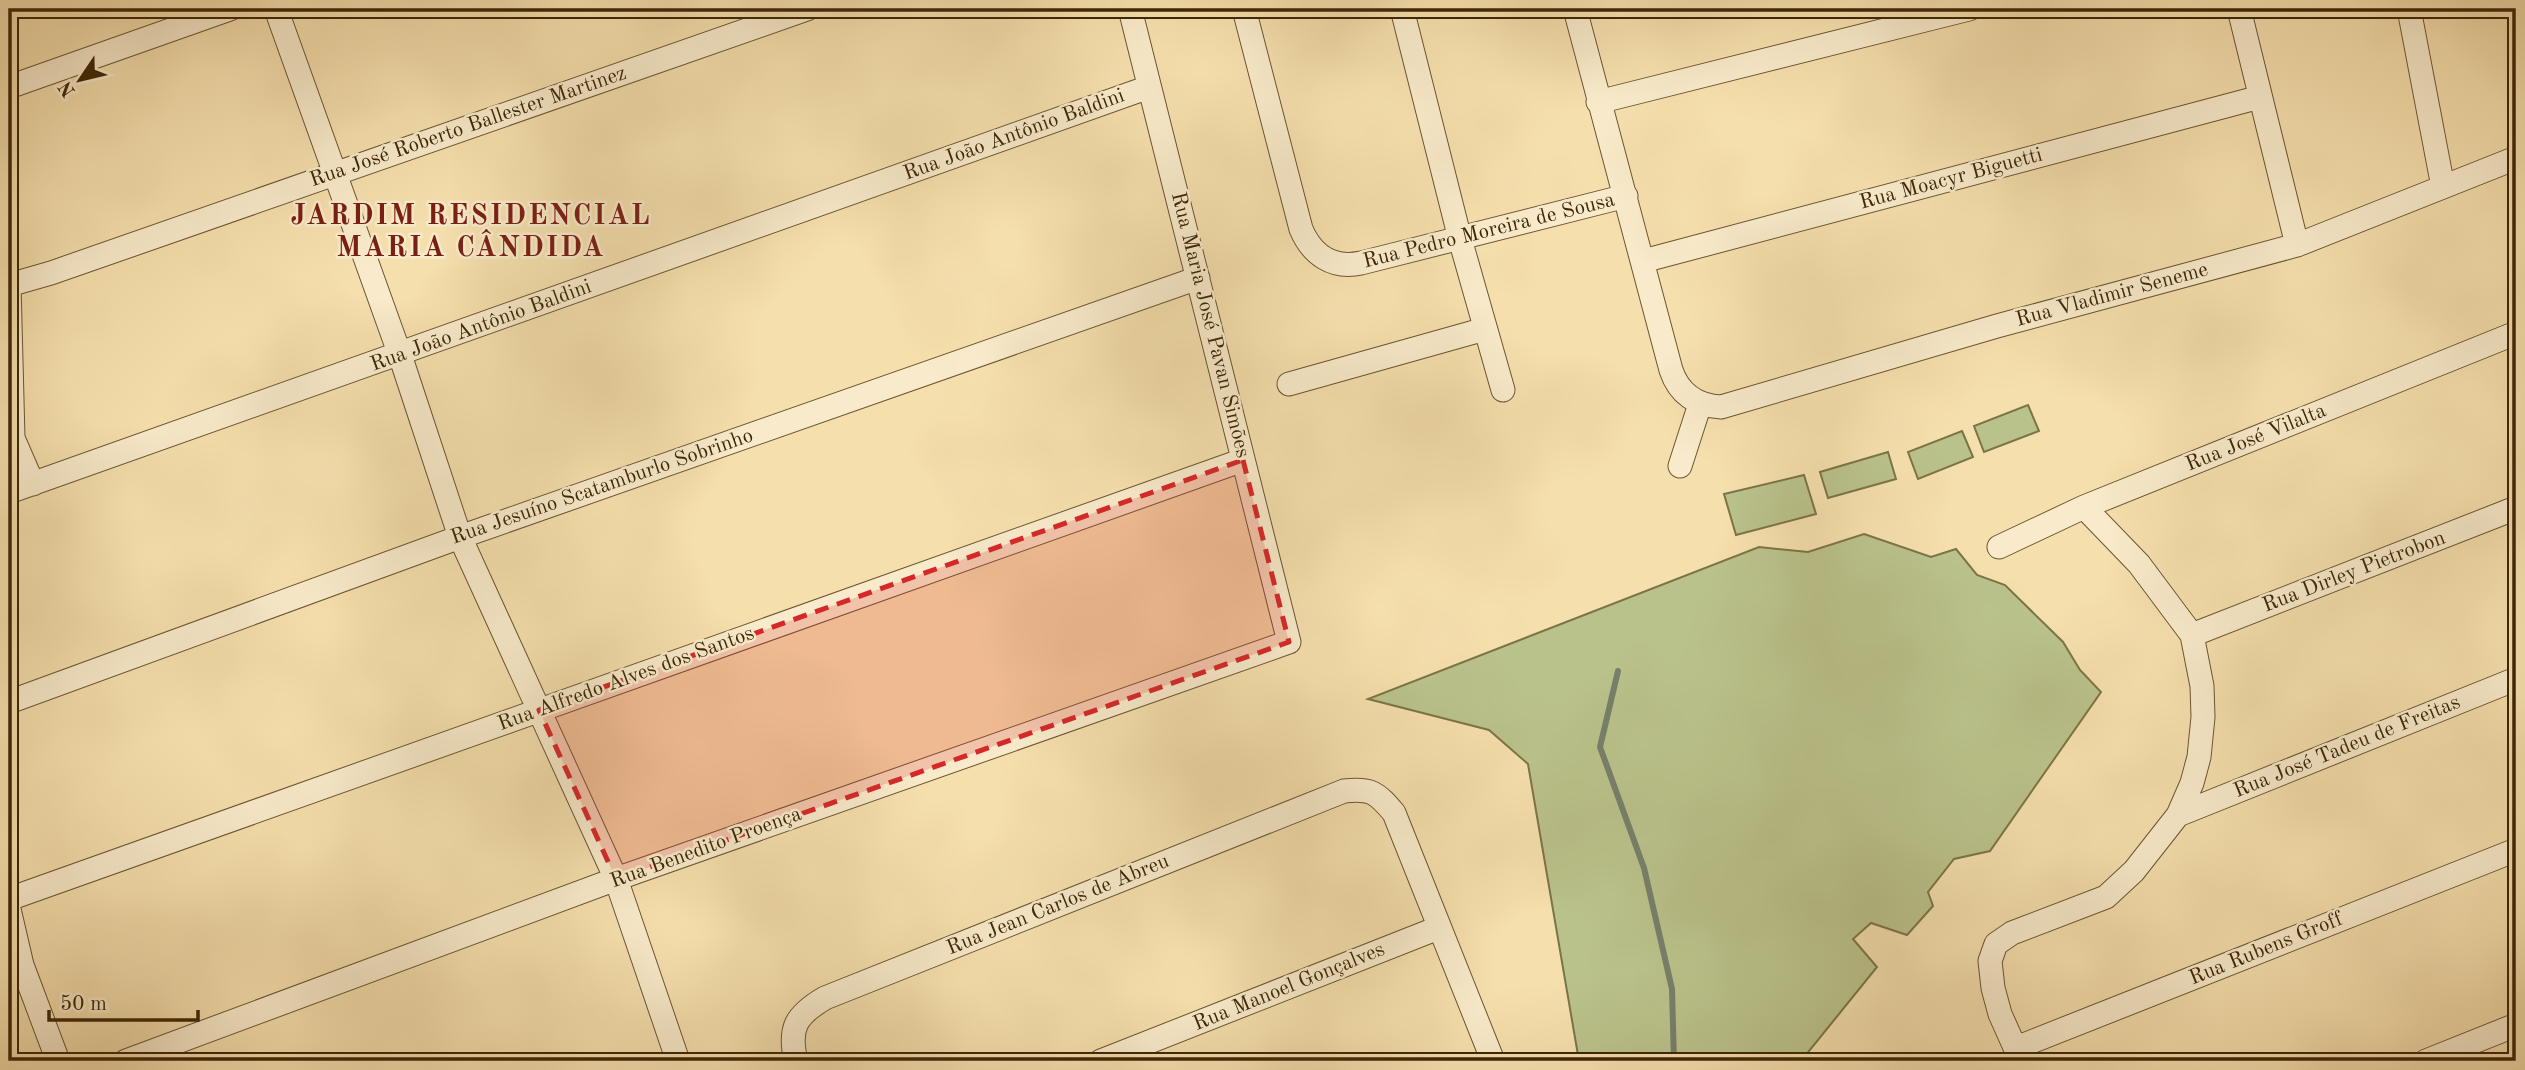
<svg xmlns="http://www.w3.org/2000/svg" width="2525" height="1070" viewBox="0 0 2525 1070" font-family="'Old Standard TT',serif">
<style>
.green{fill:#bac28b;stroke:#7c7448;stroke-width:2}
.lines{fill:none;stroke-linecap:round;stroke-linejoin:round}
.stream{stroke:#77806b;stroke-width:6}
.street-casing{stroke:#6b5530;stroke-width:25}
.street{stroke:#f8eaca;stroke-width:23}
.marked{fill:#d62828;fill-opacity:0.2;stroke:#d62828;stroke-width:5;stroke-dasharray:14 9;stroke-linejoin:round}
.labels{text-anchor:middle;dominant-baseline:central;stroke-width:5;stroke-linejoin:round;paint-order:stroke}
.street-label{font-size:21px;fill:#3d2706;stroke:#f8eaca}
.district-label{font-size:28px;font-weight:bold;letter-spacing:2px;fill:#7a1f14;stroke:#f8eaca}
</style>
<rect width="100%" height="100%" fill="#f5dfad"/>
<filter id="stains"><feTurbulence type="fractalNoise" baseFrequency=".00286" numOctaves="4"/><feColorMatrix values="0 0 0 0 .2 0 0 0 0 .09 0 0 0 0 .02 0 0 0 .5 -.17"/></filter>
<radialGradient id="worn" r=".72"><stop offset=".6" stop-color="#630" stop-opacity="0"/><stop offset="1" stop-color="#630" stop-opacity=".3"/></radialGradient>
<path class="green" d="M2028 405 2039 431 1984 452 1974 426Z
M1962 431 1973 457 1918 479 1908 452Z
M1888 452 1896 479 1828 498 1820 472Z
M1804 475 1816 514 1736 535 1724 494Z
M1864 534 1931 557 1956 549 1977 575 2005 585 2063 642 2080 670 2101 692 1990 851 1954 859 1928 892 1933 906 1907 935 1871 923 1853 939 1877 967 1801 1061H1579L1528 764 1489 730 1368 699 1759 547 1808 552Z"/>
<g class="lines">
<path class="stream" d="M1618 671 1600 747 1644 868 1672 989 1674 1061"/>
<defs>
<path id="street" d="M276 9 400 355 460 537 616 879 678 1061
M1244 9 1301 229C1312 255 1333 269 1361 263L1626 196
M1402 9 1460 239 1503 390
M1575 9 1671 370C1679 394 1697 406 1721 407L1997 326 2297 245 2516 158
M2239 9 2297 245
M2409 9 2443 187
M9 87 230 9
M1598 102 1969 9
M1643 261 2260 97
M9 284 13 438 33 484
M9 285 51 273 807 9
M1289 384 1485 329
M1680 466 1700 404
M9 492 1149 87
M1999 547 2084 507 2516 333
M2192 635 2516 508
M9 702 460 537 1198 278
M2178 815 2516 679
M9 899 1243 460
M9 909 22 965 58 1061
M2016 1048 2516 850
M126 1061 616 879 1289 642 1130 9
M796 1061C788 1028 796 1015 825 998L1344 791C1372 788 1377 793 1394 813L1493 1061
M1101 1061 1438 928
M2021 1061 2000 1014 1993 988 1990 961 1996 944 2012 933 2106 897 2134 871 2178 815 2192 783 2199 757 2203 717 2202 686 2192 635 2139 564 2084 507
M2426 1061 2516 1025"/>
</defs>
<use href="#street" class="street-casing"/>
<use href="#street" class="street"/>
</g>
<path class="marked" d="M1243 460 1289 642 616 879 539 710Z"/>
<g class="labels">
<g class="street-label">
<text transform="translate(468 127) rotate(-19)">Rua José Roberto Ballester Martinez</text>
<text transform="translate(1014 135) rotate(-20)">Rua João Antônio Baldini</text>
<text transform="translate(1951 179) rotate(-15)">Rua Moacyr Biguetti</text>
<text transform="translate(1489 231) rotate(-14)">Rua Pedro Moreira de Sousa</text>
<text transform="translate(2112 295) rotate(-15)">Rua Vladimir Seneme</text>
<text transform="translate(1210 325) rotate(76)">Rua Maria José Pavan Simões</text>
<text transform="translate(481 326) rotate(-20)">Rua João Antônio Baldini</text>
<text transform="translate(2256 438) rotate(-22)">Rua José Vilalta</text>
<text transform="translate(602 487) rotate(-19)">Rua Jesuíno Scatamburlo Sobrinho</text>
<text transform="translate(2354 572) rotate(-21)">Rua Dirley Pietrobon</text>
<text transform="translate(626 679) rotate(-20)">Rua Alfredo Alves dos Santos</text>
<text transform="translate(2347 747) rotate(-22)">Rua José Tadeu de Freitas</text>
<text transform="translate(706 848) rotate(-20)">Rua Benedito Proença</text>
<text transform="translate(1058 905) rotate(-22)">Rua Jean Carlos de Abreu</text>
<text transform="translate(2266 949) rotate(-22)">Rua Rubens Groff</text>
<text transform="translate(1289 987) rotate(-22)">Rua Manoel Gonçalves</text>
</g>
<g class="district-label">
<text x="471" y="217">JARDIM RESIDENCIAL<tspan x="471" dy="32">MARIA CÂNDIDA</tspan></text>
</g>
</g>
<rect width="2525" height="1070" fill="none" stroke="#f5dfad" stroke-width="35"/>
<rect x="10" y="10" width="2504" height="1049" fill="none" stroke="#3d2706" stroke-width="3.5"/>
<rect x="18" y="18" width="2490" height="1035" fill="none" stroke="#3d2706" stroke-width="2"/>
<g transform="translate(80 80) rotate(235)" stroke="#f8eaca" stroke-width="5" paint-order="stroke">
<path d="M0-5L12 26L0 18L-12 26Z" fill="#3d2706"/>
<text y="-10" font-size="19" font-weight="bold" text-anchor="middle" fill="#3d2706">N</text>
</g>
<path d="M49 1010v10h149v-10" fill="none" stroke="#3d2706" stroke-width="3.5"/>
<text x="60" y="1010" font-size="21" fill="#3d2706" stroke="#f8eaca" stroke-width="5" paint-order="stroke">50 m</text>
<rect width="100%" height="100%" filter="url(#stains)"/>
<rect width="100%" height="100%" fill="url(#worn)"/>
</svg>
